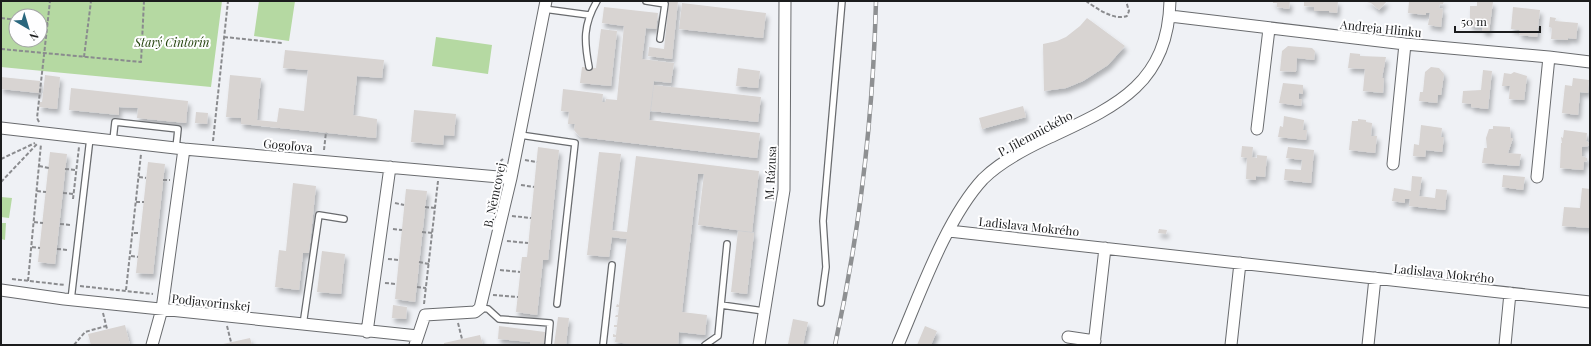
<svg xmlns="http://www.w3.org/2000/svg" width="1591" height="346" viewBox="0 0 1591 346" font-family="'Playfair Display',serif">
<style>
.green{fill:#b5d9a2;fill-rule:evenodd}
.building{fill:#d8d4d2;filter:url(#shadow)}
.lines{fill:none;stroke-linecap:round;stroke-linejoin:round}
.lane-casing{stroke:#696b6e;stroke-width:8}
.street-casing{stroke:#696b6e;stroke-width:13}
.path{stroke:#8a8b8e;stroke-width:2;stroke-dasharray:4 2;stroke-linecap:butt}
.lane{stroke:#fff;stroke-width:5.5}
.street{stroke:#fff;stroke-width:11}
.rail-casing{stroke:#8e9092;stroke-width:4.5}
.rail{stroke:#fefeff;stroke-width:3;stroke-dasharray:9;stroke-linecap:butt}
.labels{text-anchor:middle;dominant-baseline:central;stroke-width:4;stroke-linejoin:round;paint-order:stroke}
.street-label{font-size:12px;fill:#1b1c1d;stroke:#fefeff}
.park-label{font-size:12px;font-style:italic;fill:#1e3d06;stroke:#fefeff}
</style>
<defs>
<filter id="shadow"><feDropShadow dx="2.5" dy="4.5" stdDeviation="2" flood-color="#0004"/></filter>
</defs>
<rect width="100%" height="100%" fill="#eff1f5"/>
<path class="green" d="M1 1H222L211 87 1 67ZM16 16H40V40H16Z
M259 1H295L289 41 254 36Z
M436 37 492 45 488 74 432 66Z
M1 197 12 198 9 218 1 217Z
M1 223H6L5 240 1 239Z"/>
<path class="building" d="M669 1H678L672 59 648 56 649 47 664 49Z
M1273 1H1290L1289 9 1277 7V3H1273Z
M1304 1H1338L1337 13 1329 12V11H1314V7L1304 6Z
M1363 1H1387L1379 10 1371 3Z
M1409 1H1444L1443 4H1440L1439 8 1443 9 1441 27 1428 25 1430 13H1426V15L1408 13Z
M1477 1 1493 2 1489 32 1482 31 1483 27 1470 26V6H1477Z
M682 3 766 13 763 38 679 29Z
M604 7 658 13 656 29 646 28 642 59 674 63 671 83 654 81 649 120 760 133 757 158 580 137 574 130 575 124H568L569 112 561 111 563 89 603 94 602 102H605L606 99 617 100 624 26 602 23Z
M1513 7 1540 10 1537 37 1519 35 1520 30 1511 29Z
M1550 17 1556 18 1555 21 1578 23 1576 39 1568 38V40L1551 39 1552 28 1549 27Z
M1087 18 1125 46 1108 65 1083 81 1066 88 1044 91 1043 44 1057 41 1066 37 1080 26Z
M601 29 617 31 611 86 580 83 582 67 596 68Z
M1288 46 1312 48 1315 51 1314 60 1297 58 1296 72 1280 71 1282 51Z
M285 50 384 60 382 78 357 76 353 115 377 119 376 138 241 124V118L226 117 230 75 261 78 257 120 277 122 279 108 304 111 308 70 283 68Z
M1350 53 1360 54V56L1386 57 1382 78H1384L1383 93 1363 91 1365 69 1348 68Z
M1431 67 1439 68 1444 74 1441 95H1438L1437 103 1419 101 1420 92H1423L1425 72Z
M738 68 760 71 758 88 736 86Z
M1483 70 1492 71 1488 109 1471 107V104L1462 103 1463 91 1481 90Z
M1514 72 1527 76 1524 100 1509 99 1510 86H1502L1504 73 1511 74Z
M45 75 60 77 57 109 39 107 40 102H42Z
M1 77 40 81 39 93 1 89Z
M1573 78 1589 80 1588 93 1580 92 1578 115 1562 113 1565 85 1572 86Z
M1283 83 1303 85V94L1299 93V99H1302L1301 106 1279 103Z
M654 85 761 97 758 122 651 111Z
M71 88 188 101 186 123 137 118 138 108 119 107V115L69 110Z
M1023 106 1026 117 982 129 979 118Z
M414 110 456 114 454 136 444 135 443 145 411 142Z
M196 112 208 113 207 124 195 123Z
M1284 116 1304 120 1303 130H1307L1306 140 1278 137 1280 126 1283 127Z
M1358 119 1366 120V122L1372 123 1371 136H1377L1375 153 1349 150 1352 121H1358Z
M1421 125 1442 128 1441 137H1444L1442 152 1426 150 1425 157 1413 156 1414 144 1419 145Z
M1493 126 1510 127 1511 138H1513L1508 153 1521 154 1519 166 1482 163 1484 148H1487L1486 138 1489 129H1493Z
M1564 130 1587 133 1586 141 1589 143 1588 146 1582 147V156L1587 158V161L1584 162 1583 170 1560 168 1561 143H1562L1561 137 1563 138Z
M1242 146 1253 147 1252 157 1257 158V155L1267 156 1265 177 1256 176V180L1246 179 1247 158 1241 157Z
M538 147 559 150 548 260H543L537 315 516 312 522 257H527Z
M1288 147 1314 150 1311 183 1284 180 1285 169 1301 170 1302 160 1286 158Z
M50 152 67 154 55 264 38 262Z
M599 152 621 154 612 230 616 231 627 232 636 156 759 171 752 232 698 225 704 174H698L682 312 707 315 705 335 679 332 678 345H637L615 342 616 337H613V334L616 335 617 327H614V325H617L618 317H615L616 315H618L619 307H616L617 304 619 305 627 239 612 237 609 257 587 255Z
M148 162 165 164 153 274 136 273Z
M1503 175 1525 177 1523 190 1502 187Z
M1412 176 1422 177 1419 196 1435 198 1436 189 1447 190 1445 210 1409 206 1410 199H1405V203L1392 201 1394 188 1411 191Z
M293 183 316 186 309 253H303L299 290 275 287 279 250 286 251Z
M1582 188 1590 189V228L1562 226 1564 207 1580 208Z
M406 189 427 191 415 302 395 299Z
M1159 229 1167 230 1166 234 1158 233Z
M738 231 754 233 747 294 731 292Z
M322 251 345 254 341 294 317 292Z
M393 305 407 307 406 319 392 318Z
M558 317 569 318 566 345H554Z
M793 319 808 322 803 345 788 344Z
M125 325 130 345H91L88 334Z
M499 326 545 332 544 343 530 345V342L498 339Z
M925 326 937 331 931 345H917Z
M480 335 483 345H444V343Z
M250 338 252 345H223V344Z"/>
<g class="lines">
<defs>
<path id="lane" d="M646 1 665 4 660 39
M544 9 589 15
M589 67C584 41 583 25 597 1
M520 135 575 143 557 304
M113 140 115 122 178 129 176 148
M71 300 90 138
M821 303 826 267 823 221 842 1
M721 305 727 244
M480 308 488 309 499 319 550 323 548 345
M303 325 319 215 344 219
M603 345 612 265
M705 345 718 336 721 305 764 311"/>
<path id="street" d="M1170 16 1405 44 1549 57 1590 62
M1 128 184 149 511 178
M1257 129 1269 29
M1393 164 1405 44
M1537 177 1549 57
M949 231 1590 302
M1 290 64 299 418 336
M367 332 390 167
M1068 337 1095 341
M152 345 162 309 184 149
M415 345 425 315 475 312 480 308 511 178 546 1
M759 345 784 190 785 1
M898 345C920 294 946 219 983 179 1000 162 1023 150 1044 140 1112 108 1168 87 1170 1
M1094 345 1105 248
M1231 345 1240 263
M1368 345 1375 278
M1505 345 1510 293"/>
</defs>
<use href="#lane" class="lane-casing"/>
<use href="#street" class="street-casing"/>
<path class="path" d="M1086 1C1096 8 1114 21 1127 16L1129 11 1126 1
M1 18 16 20
M40 22 48 23
M224 37 282 43
M1 49 141 62 144 1
M84 57 91 1
M39 122 37 118 50 1
M213 141 228 1
M324 150 326 132
M1 159 35 143
M525 160 537 162
M496 165 503 159
M39 166 49 168
M65 169 76 170
M139 177 146 178
M163 180H170
M1 182 37 144
M521 185 534 187
M37 191 46 192
M63 193 74 194
M73 199 79 147
M136 202H144
M395 203 404 205
M425 207 435 208
M512 216 531 218
M34 222 43 223
M60 224 71 225
M393 229 402 230
M422 232 432 233
M134 233H140
M507 241 528 243
M32 247 40 248
M57 249 68 250
M131 256 138 257
M388 259 399 260
M419 262 429 264
M500 270 520 272
M12 279 65 285
M28 281 41 144
M385 283 396 284
M80 286 153 294
M417 287 426 288
M126 290 141 154
M493 295 518 297
M424 304 438 181
M103 313 107 329
M458 323 462 339
M227 326 231 342
M74 345 85 332 106 326"/>
<use href="#lane" class="lane"/>
<use href="#street" class="street"/>
<defs>
<path id="rail" d="M835 345C860 231 873 117 876 1"/>
</defs>
<use href="#rail" class="rail-casing"/>
<use href="#rail" class="rail"/>
</g>
<g class="labels">
<g class="street-label">
<text transform="translate(1381 28) rotate(6)">Andreja Hlinku</text>
<text transform="translate(1035 133) rotate(-28)">P. Jilemnického</text>
<text transform="translate(288 145) rotate(5)">Gogoľova</text>
<text transform="translate(770 173) rotate(-87)">M. Rázusa</text>
<text transform="translate(494 195) rotate(-78)">B. Němcovej</text>
<text transform="translate(1029 226) rotate(6)">Ladislava Mokrého</text>
<text transform="translate(1444 273) rotate(6)">Ladislava Mokrého</text>
<text transform="translate(211 302) rotate(6)">Podjavorinskej</text>
</g>
<g class="park-label">
<text x="172" y="42">Starý Cintorín</text>
</g>
</g>
<rect width="1591" height="346" fill="none" stroke="#1b1c1d" stroke-width="4"/>
<g transform="translate(28 28) rotate(142)"><circle r="19" fill="#fefeff" stroke="#a3a4a5"/>
<path d="M0-3L7 15L0 10L-7 15Z" fill="#2a677e"/>
<text y="-6" font-size="11" font-weight="bold" text-anchor="middle" fill="#1b1c1d">N</text>
</g>
<path d="M1455 26v6h85v-6" fill="none" stroke="#1b1c1d" stroke-width="2"/>
<text x="1461" y="26" font-size="12" fill="#1b1c1d" stroke="#fefeff" stroke-width="3" paint-order="stroke">50 m</text>
</svg>
